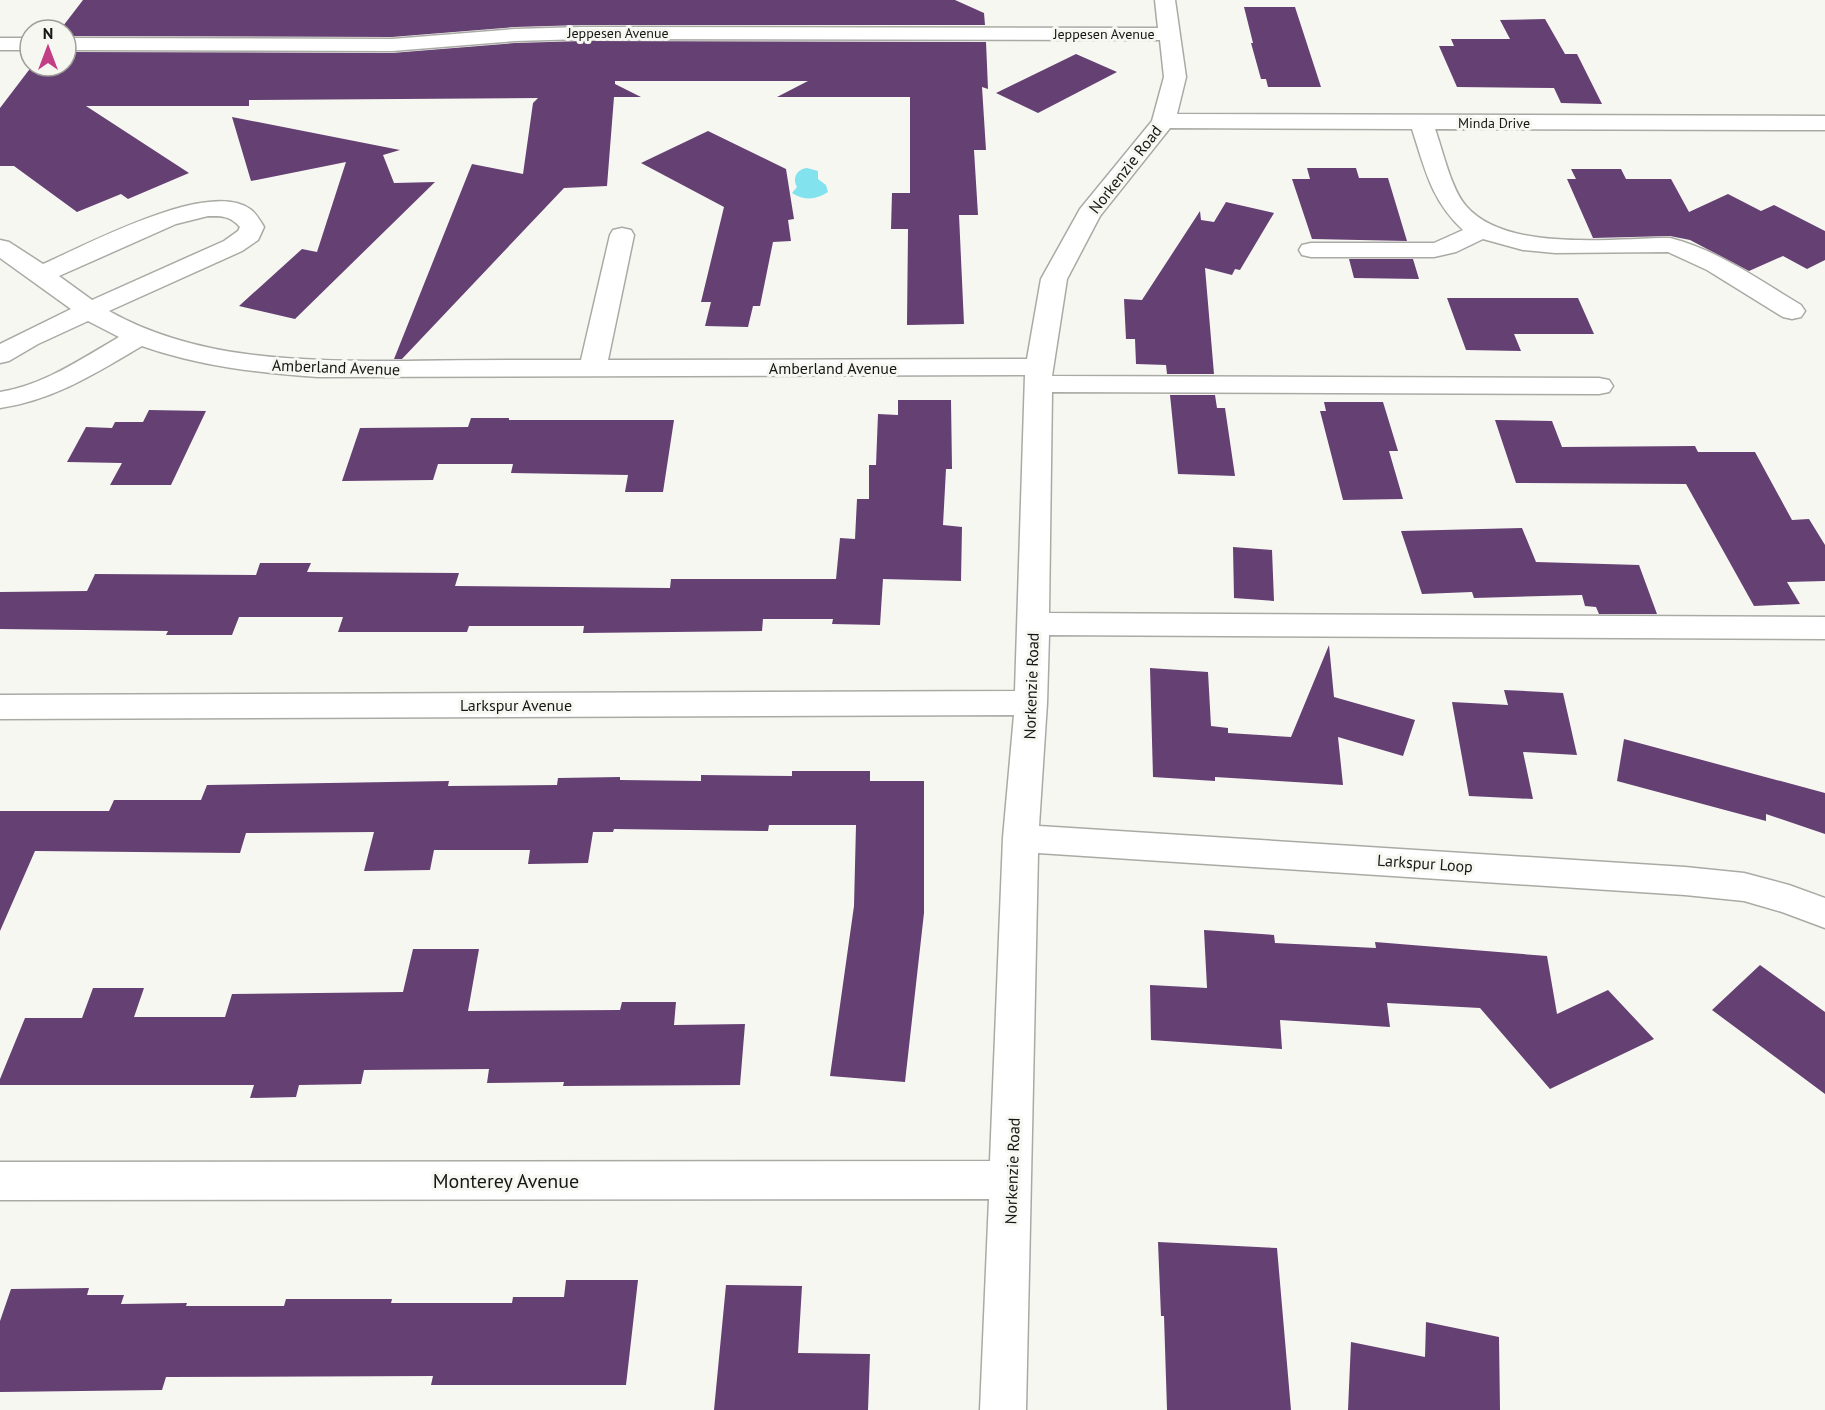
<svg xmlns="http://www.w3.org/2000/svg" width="1825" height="1410" viewBox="0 0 1825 1410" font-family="'PT Sans',sans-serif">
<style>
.water{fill:#82e3ee}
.building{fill:#654073}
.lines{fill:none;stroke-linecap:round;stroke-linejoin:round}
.minor-casing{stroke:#aaaaa5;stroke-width:3}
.minor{fill:#fff;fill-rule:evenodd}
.labels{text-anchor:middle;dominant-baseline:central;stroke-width:6;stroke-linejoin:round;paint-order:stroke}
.far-street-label{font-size:14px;fill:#161614;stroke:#f7f7f2}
.street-label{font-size:16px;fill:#161614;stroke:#f7f7f2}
.near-street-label{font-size:20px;fill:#161614;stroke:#f7f7f2}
</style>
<rect width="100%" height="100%" fill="#f7f7f2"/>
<path class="water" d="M807 168 818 171V179L826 185 828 192C816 200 805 201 792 193L797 187C792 178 797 169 807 168Z"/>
<path class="building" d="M83 0H955L984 13 985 25H583L515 27 392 37 66 36V30H60Z
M1244 7H1295L1321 87H1268L1266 79H1261L1251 43H1253Z
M1545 19 1565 54H1577L1602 104 1561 103 1554 88 1457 87 1439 46H1454L1451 39H1510L1500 20Z
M583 41 986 42 988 89 982 87 986 150H974L978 215H959L964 324 907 325 908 229H891L892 193H910V97H777L808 81H615V84L641 97H614L607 186 564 188 402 359H394L472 164 523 174 533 103 538 98 249 100V106H86L189 173 128 199 121 194 77 212 14 166H0V108L32 66H66V52L392 53 515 43Z
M1076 54 1117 72 1038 113 996 93Z
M232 117 400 150 383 155 394 183 435 182 295 319 239 306 302 249 317 252 346 162 251 181Z
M708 131 786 169 794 219 788 220 791 241 773 242 760 306H753L748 327 705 326 711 302H701L724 207 641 163Z
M1307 168H1356L1359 178H1388L1407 241 1312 239 1292 179H1310Z
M1571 169H1621L1626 179H1671L1689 212 1728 194 1761 211 1774 205 1825 231V260L1807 269 1783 256 1749 271 1690 240 1670 236 1593 238 1567 179H1576Z
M1226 202 1274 213 1240 270 1235 269 1232 275 1205 268 1214 374H1167L1166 365 1136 364 1135 339H1126L1124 299 1142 300 1200 211 1201 220 1214 222Z
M1349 259H1413L1419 279 1354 278Z
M1447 298H1578L1594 334H1514L1521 351 1466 350Z
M1170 395H1215L1217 408H1225L1235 476 1178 474Z
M898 400H951L952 469H946L943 525 962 527 961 581 883 579 880 625 832 624 833 619H763L762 631 583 633 584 626H469L467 632H338L343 617H239L232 635H166L168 631 0 629V592L87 591 95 574 256 575 260 563H311L307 572 459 573 455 586 670 588 671 579H836L840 538 855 539 857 499H869V465H876L878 414 898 415Z
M1324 402H1383L1398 451H1389L1403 499 1343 500 1320 411H1326Z
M149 410 206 411 171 485H110L122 463 67 462 86 427 112 428 115 422H143Z
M471 418H509V420H674L663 492H625L628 475 511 473 513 464H438L433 480 342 481 360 428 468 427Z
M1495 420 1552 421 1562 447 1695 446 1698 452H1755L1792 520 1809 519 1825 545V581L1787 582 1800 604 1754 606 1686 484 1516 483Z
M1522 528 1536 562 1639 565 1657 614H1599L1596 607 1585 606 1582 595 1474 598 1472 592 1422 594 1401 531Z
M1233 547 1272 550 1274 601 1234 598Z
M1329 645 1334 697 1415 720 1403 756 1338 737 1343 785 1215 777V781L1153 777 1150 668 1208 672 1211 726 1228 728V733L1291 737Z
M1504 690 1563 693 1577 755 1523 752 1533 799 1469 796 1452 702 1508 705Z
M1624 739 1825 793V834L1766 814V821L1617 781Z
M792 771H870V781H924V913L905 1082 830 1076 854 906 856 825H769L768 831 614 829 613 832H593L588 863 528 864 530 850H434L430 870 364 871 374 832 246 833 240 853 35 851 0 931V811H109L114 800H201L207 785 449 781 448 786 557 785 558 778 620 777V780L701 781V775L792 776Z
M1204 930 1274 935 1275 943 1376 948 1375 942 1547 956 1557 1014 1608 990 1654 1039 1550 1089 1480 1008 1387 1003 1390 1027 1280 1020 1282 1049 1151 1040 1150 985 1207 988Z
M413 949H479L468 1011 620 1010 622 1002H676L674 1025 745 1024 740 1085 563 1086 564 1082 487 1083 489 1069 364 1070 361 1084 299 1085 296 1097 250 1098 254 1085H0V1079L25 1018H82L93 988H144L134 1017H225L232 994 403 992Z
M1760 965 1825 1012V1094L1712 1010Z
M1158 1242 1277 1248 1291 1410H1167L1164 1316H1161Z
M566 1280H638L626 1385H431L433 1376 166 1377 162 1390 0 1392V1321L11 1289 89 1288 87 1295H124L121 1304 187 1303 186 1306H284L286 1299H392L391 1303H512L513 1297H564Z
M726 1285 802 1286 798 1353 870 1354 868 1410H714Z
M1426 1322 1499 1337 1500 1410H1348L1351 1342 1425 1357Z"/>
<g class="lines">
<defs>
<path id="minor" d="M1155 0H1175L1186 77 1177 114 1825 116V130L1435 129C1443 151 1451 189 1466 206 1507 253 1613 238 1670 238 1718 250 1759 280 1801 305L1805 311 1801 317 1792 319 1783 317 1707 270 1668 252 1555 253 1523 250 1483 239 1456 252 1434 257H1311L1302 255 1299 250 1302 245 1311 243H1434L1463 230C1431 200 1425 169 1412 129L1170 128 1100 216 1067 279 1052 376 1599 378 1609 380 1613 386 1609 392 1599 394 1052 392 1049 613 1825 617V639L1049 635 1047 703 1039 826 1685 867 1744 873 1789 885 1825 898V928L1782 912 1744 901 1685 895 1038 853 1026 1410H980L989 1199 0 1200V1162L990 1161 1003 838 1014 715 0 719V695L1015 691 1025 375 318 377C258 373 199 366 142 346 96 373 54 400 0 408V392C44 385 81 359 119 337L88 321 38 344 9 361 0 363V344L71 309 0 258V240L9 242 43 264C87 245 208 179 250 209 256 213 261 222 264 227L258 240 242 251 109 311C200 362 306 361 407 361 465 360 523 360 581 360L610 235 613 230 622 228 631 230 634 235 608 360 1027 359 1041 279 1080 209 1152 121 1164 77 1160 40 583 39 515 41 392 51 66 50V38L392 39 515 29 583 27 1158 28ZM208 216C223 216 230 216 240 227L238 231 224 241 92 300 59 276 176 224Z
M0 38H30V50H0Z"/>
</defs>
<use href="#minor" class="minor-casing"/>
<use href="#minor" class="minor"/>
</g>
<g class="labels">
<g class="far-street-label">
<text x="618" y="33">Jeppesen Avenue</text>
<text x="1104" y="34">Jeppesen Avenue</text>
<text x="1494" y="123">Minda Drive</text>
</g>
<g class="street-label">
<text transform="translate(1125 169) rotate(-52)">Norkenzie Road</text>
<text transform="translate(336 367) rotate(2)">Amberland Avenue</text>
<text x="833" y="368">Amberland Avenue</text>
<text transform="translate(1031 686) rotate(-88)">Norkenzie Road</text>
<text x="516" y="705">Larkspur Avenue</text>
<text transform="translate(1425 863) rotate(4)">Larkspur Loop</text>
<text transform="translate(1012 1171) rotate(-88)">Norkenzie Road</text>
</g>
<g class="near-street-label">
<text x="506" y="1181">Monterey Avenue</text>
</g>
</g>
<g transform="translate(48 48)"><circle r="28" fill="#f7f7f2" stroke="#9d9d99" stroke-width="1.5"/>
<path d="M0-4.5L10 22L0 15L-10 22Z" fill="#c23f85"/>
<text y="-9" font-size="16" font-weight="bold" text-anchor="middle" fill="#161614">N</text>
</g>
</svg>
